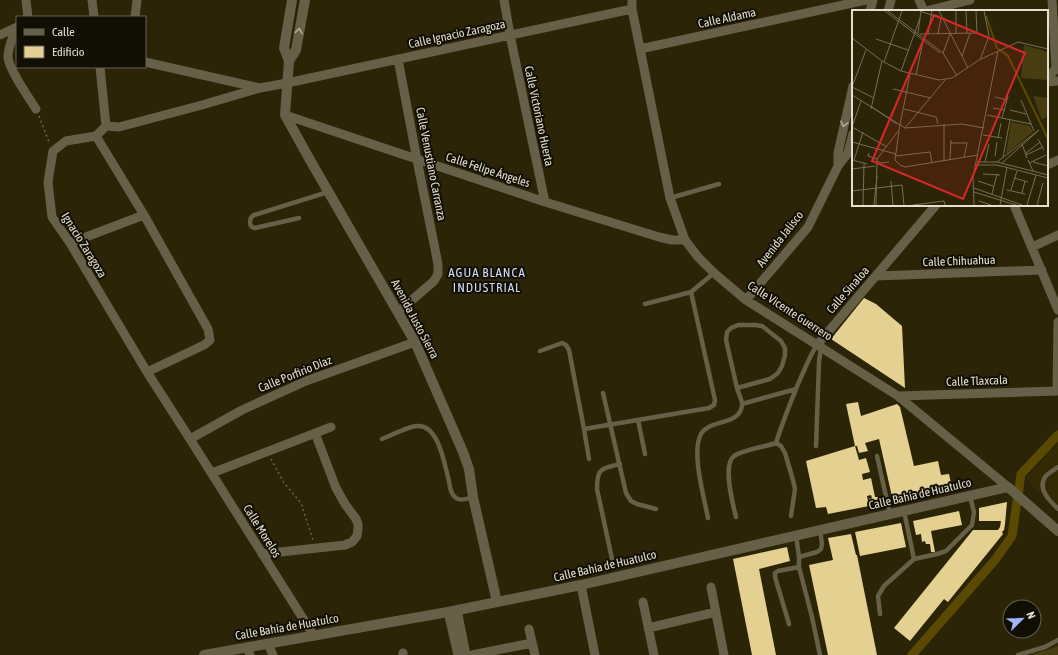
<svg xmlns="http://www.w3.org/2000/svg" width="1058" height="655" viewBox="0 0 1058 655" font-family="'Asap Condensed',sans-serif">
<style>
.built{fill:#332902}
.green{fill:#483c11}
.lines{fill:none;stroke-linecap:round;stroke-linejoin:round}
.canal{stroke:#5a4900;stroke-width:9}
.building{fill:#e4d192}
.path{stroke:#6c654c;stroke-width:1.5;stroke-dasharray:2 3;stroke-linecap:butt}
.service{stroke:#676048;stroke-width:4.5}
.minor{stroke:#676048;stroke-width:9}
.tertiary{stroke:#676048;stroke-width:10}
.oneway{stroke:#b2ac98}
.labels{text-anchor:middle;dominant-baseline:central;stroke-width:4;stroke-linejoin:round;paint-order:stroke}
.street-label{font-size:12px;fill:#e4dfce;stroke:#110e04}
.neighbourhood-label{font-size:13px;letter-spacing:1px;fill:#d3dbf8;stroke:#110e04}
.inset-river{fill:none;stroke:#5a4900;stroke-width:2}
.inset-road{fill:none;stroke:#766f57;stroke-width:1}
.view{fill:#d62828;fill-opacity:0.15;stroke:#d62828;stroke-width:2}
.inset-edge{fill:none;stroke:#e4dfce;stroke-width:2}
</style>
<rect width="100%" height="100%" fill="#2c2407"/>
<path class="built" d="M1058 443V513L1026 478Z"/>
<path class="green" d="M1058 646V655H1030Z"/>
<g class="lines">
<path class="canal" d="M912 655 995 560 1012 536 1021 474 1058 435"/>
</g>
<path class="building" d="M864 298 876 304 902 326 905 388 831 339Z
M858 402 861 416 897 404 900 407 914 466 938 461 941 475 949 474 952 488 893 501 879 439 865 443 868 451 859 453 857 446H855L846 404Z
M855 446 859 460 866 458 870 472 862 474 863 480 871 478 875 497H879L880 501 876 502V503H870L869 499 872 498 871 495 867 496 869 506 828 514 826 507 816 508 806 461Z
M1007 502 1005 524 1004 530 1002 532 1003 534 948 602 944 599 910 641 894 628 973 530H998L1000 527 1001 521H979V508Z
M959 511 962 525 931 531 935 552H931L930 544H926L925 541 922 542 921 534 916 535 913 521Z
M901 523 906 547 860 556 855 532Z
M851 534 856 555H857L877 655H828L809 565 833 560 828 538Z
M787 547 790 561 759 569 776 655H752L733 559Z"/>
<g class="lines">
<path class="path" d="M39 116 49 142
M271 459 284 483 301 503 313 540"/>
<path class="service" d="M670 198 719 184
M299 218 255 228C248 227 249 218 254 215L328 192
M645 304 691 292
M540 351 562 343 566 345 569 350 584 429 709 408 714 405 715 400 691 292 714 273
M603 393 626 493 631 501 637 504 656 509
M742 404 796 389
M638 420 645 454
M584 429 589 459
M382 439C390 436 409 426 417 426 438 424 444 462 448 477 450 485 450 496 458 499 463 501 469 498 473 497
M776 443C782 423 790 404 798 384 804 371 809 357 817 345
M816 446 819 362 821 347
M877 456 890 514
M1058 467C1054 470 1048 473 1045 477 1037 489 1050 501 1058 509
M904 511 914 559 937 554 946 551 972 525 974 512 970 496
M736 517C733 504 722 465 734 456 745 449 764 447 776 443L781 446 785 453 793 480 795 489 791 516
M708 518C704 497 691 452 701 434 709 419 739 426 742 406 743 401 738 393 737 388L770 379 778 373 782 366 785 355V348L781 341 762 326 755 325H738L731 328 727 332 726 340 737 388
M820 530 822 544 821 549 817 552 799 557V567L812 617 820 655
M796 535 799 557
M612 559 597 489C597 468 601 469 620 464
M880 614 878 596 884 586 914 559
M789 624 775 577V573L778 571 799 567
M1018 655 1045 647 1058 640"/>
<path class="minor" d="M26 0 28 17
M92 0 94 17
M504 0 510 35 545 202
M632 0V9L670 198 685 240 698 257 714 273 746 300 898 396 1008 487
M919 0 924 11
M1052 0 1056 69
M870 11 873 0
M888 11 891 0
M926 11 970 0
M135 17 137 0
M17 27C13 37 8 46 8 57 8 68 29 98 36 109
M0 35 17 27
M640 49 866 0
M145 62 260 88 287 83 632 9
M100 67 106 126
M1047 79 1058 66
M1047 82 1058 81
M260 88 202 105 119 127 106 126 96 136 66 141 53 151 48 182 52 217 70 243 147 372 190 439 314 636
M285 115 545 202 659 237 672 240H685
M96 136 144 215 208 329 210 340 204 345 147 372
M1047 165 1058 160
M838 166V153L853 86
M1014 205 1058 310
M70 243 144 215
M1032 247 1058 235
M876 276 1042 270
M746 300 808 227 838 166 848 153 853 134
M398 312 434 281 438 274V264L417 160 398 59
M817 345 936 205
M1057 391 1058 322
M898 396 1058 391
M190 439 242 410 306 381 415 342
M212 473 331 427
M262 554 345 545 352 542 357 536 358 529V524L356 519 345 504 336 488 315 433
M581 585 595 655
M711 587 724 655
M643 602 654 655
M457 610 466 655
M448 612 458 655
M648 628 716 612
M529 629 535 655
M268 644 273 655
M247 647 250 655
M403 653V655
M472 655 532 643"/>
<path class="tertiary" d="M292 0 284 48 289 61 285 115 310 160 415 342 463 452 469 469 473 497 497 602
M289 61 296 50 305 0
M204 655 448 612 581 585 1008 487 1058 531"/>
</g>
<defs><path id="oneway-chevron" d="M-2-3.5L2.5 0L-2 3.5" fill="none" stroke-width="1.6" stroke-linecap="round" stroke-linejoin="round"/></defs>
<g class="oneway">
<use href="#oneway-chevron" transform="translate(299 31) rotate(-80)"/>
<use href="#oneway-chevron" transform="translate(844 124) rotate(103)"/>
</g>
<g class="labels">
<g class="street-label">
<text transform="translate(727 18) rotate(-12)">Calle Aldama</text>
<text transform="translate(457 34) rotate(-12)">Calle Ignacio Zaragoza</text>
<text transform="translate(539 116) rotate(78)">Calle Victoriano Huerta</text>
<text transform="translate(431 164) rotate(79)">Calle Venustiano Carranza</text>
<text transform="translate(488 170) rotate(18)">Calle Felipe Ángeles</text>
<text transform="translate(780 239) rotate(-52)">Avenida Jalisco</text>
<text transform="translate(84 245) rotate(58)">Ignacio Zaragoza</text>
<text transform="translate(959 261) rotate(-2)">Calle Chihuahua</text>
<text transform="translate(848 290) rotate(-49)">Calle Sinaloa</text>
<text transform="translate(790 311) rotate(33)">Calle Vicente Guerrero</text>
<text transform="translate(415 319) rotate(62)">Avenida Justo Sierra</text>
<text transform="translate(295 374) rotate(-22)">Calle Porfirio Díaz</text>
<text transform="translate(977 381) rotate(-2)">Calle Tlaxcala</text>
<text transform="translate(920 494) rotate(-13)">Calle Bahía de Huatulco</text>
<text transform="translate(262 531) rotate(58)">Calle Morelos</text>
<text transform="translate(605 566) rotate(-13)">Calle Bahía de Huatulco</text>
<text transform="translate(287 627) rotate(-10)">Calle Bahía de Huatulco</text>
</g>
<g class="neighbourhood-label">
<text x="487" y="272">AGUA BLANCA<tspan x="487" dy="15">INDUSTRIAL</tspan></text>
</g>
</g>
<g transform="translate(852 10)">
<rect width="196" height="196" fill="#2c2407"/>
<path d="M172 35 196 42V70L169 68ZM181 86 196 88V106L190 110ZM159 112 178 116 181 122 154 144Z" fill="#483c11"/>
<path class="inset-river" d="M134 6 145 38 156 46 196 129"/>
<path class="inset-road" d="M33 1 88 43M36 1 91 43 105 66M68 1 91 9M87 1 116 58M104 1V23M114 1 115 23M124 1 125 23M66 23 69 1M68 24 125 23 136 28M76 24 80 1M86 24 89 8M0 28 30 51 49 61 87 70 100 68 127 50 166 32 196 39M24 29 56 40M91 43 98 24M110 46 118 23M128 50 137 26 132 1M32 52 50 1M49 61 68 8M64 65 71 31M0 77 14 40M0 77 22 88M41 79 79 88M0 85 53 118 110 114 132 118M143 87 155 90M169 90 182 121M20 97 45 114M141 98 153 100M19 99 30 51M52 99 84 107 86 114M158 100 174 104M135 105 179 114M150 108 156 86M92 114V151M0 117 35 137M0 117 9 91M53 118 93 70M47 121 43 150 48 155 53 157 126 145M131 125 150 128M146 128 149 113M186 129 192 140M0 132 44 144M98 133H115L112 147M170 134 175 148M17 143 16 146 25 149M173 144 188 132M174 145 191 137M44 146 78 142 80 153M143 146 145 132M151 147 158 110M0 150 15 154M2 150 11 122M98 150 99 130M176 150 181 161M25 151 29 153 37 152M125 152H145L196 165M133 152 137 134M145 152 187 120M181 152 196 156M150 153 187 120M177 153 194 145M124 155H145L196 168M0 159 23 156M131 164 148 165M162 168 176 172M39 171 41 195M126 171 141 176M122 178 170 195M155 180 173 184M159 180 165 161M0 181 50 175 52 195M122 182 164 195M170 183 173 171M140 184 145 164M127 191 139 195M11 195 12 154M22 195 25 166M24 195 25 149 47 120 58 64M61 195 92 191 93 195M122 195 121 167 146 41M148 195 155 157M175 195 184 165M185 195 191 173"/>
<path class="view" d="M82 5 173 43 111 189 20 151Z"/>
<rect width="196" height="196" class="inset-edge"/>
</g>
<rect x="16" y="16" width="130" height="52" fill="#110e04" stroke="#656255"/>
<rect x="24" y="29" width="20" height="6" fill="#676048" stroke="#656255"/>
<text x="52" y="36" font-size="12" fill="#e4dfce">Calle</text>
<rect x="24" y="46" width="20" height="12" fill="#e4d192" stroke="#656255"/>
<text x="52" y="56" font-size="12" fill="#e4dfce">Edificio</text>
<g transform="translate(1022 619) rotate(67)"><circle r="19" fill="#110e04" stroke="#656255"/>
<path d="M0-3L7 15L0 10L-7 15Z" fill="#a0b3fd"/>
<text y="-6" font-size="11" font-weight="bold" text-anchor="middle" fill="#e4dfce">N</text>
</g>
</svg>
